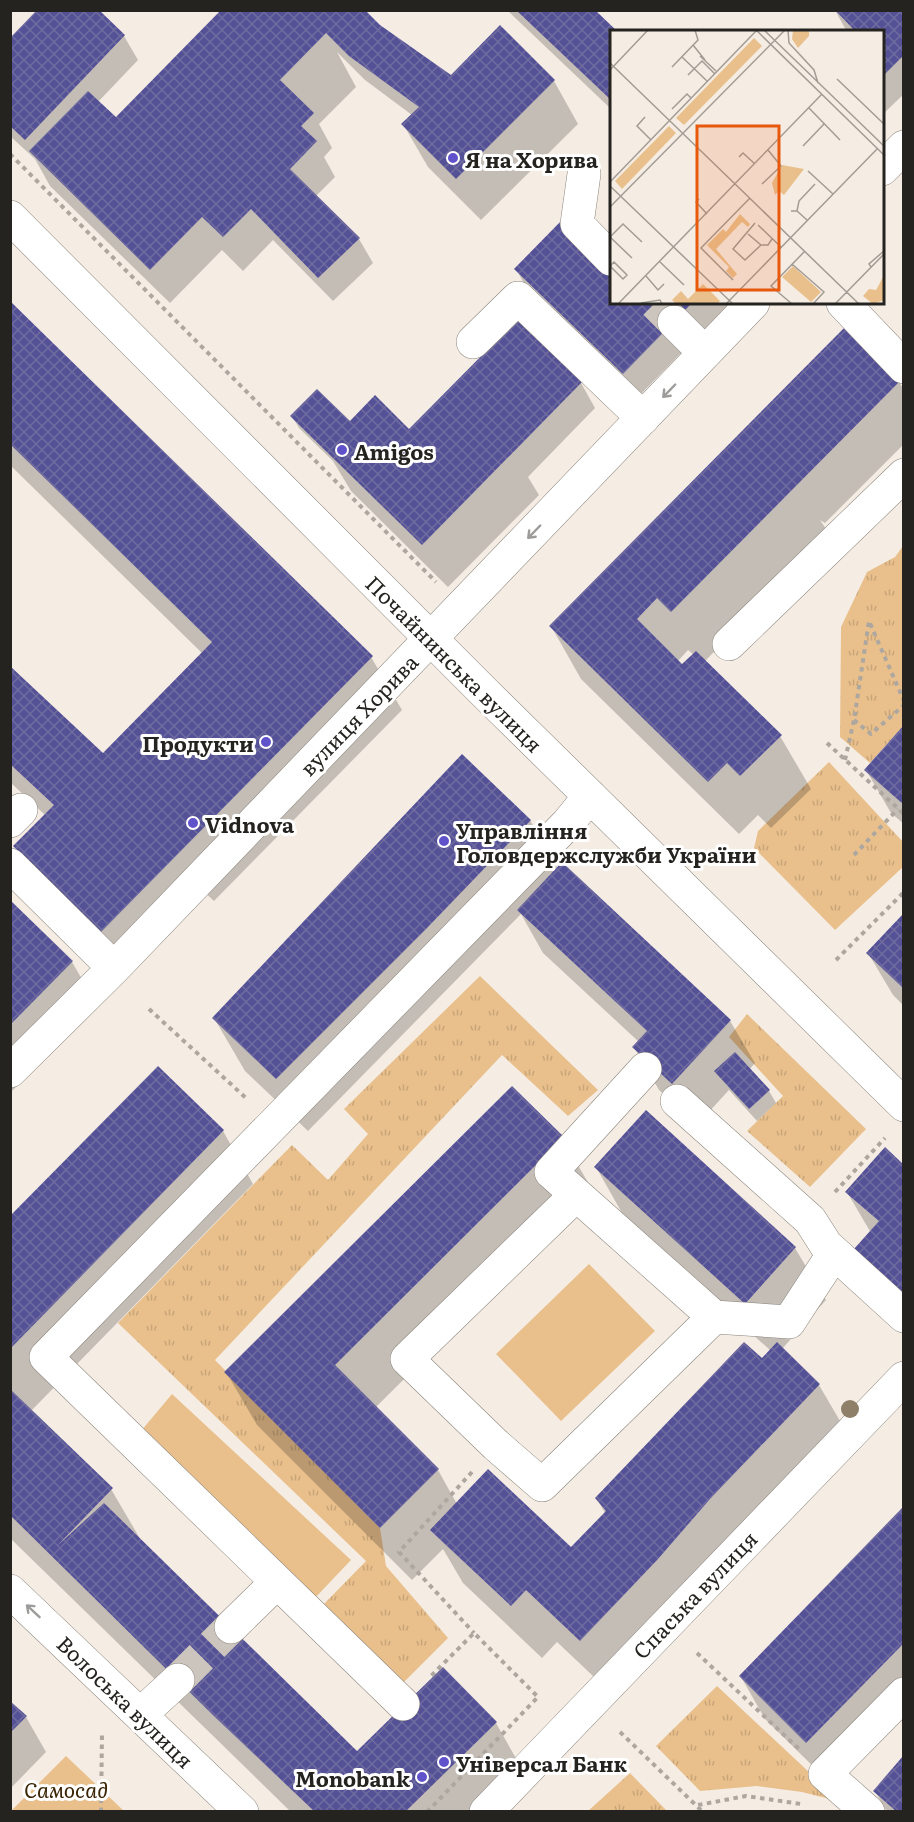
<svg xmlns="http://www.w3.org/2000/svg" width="914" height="1822" viewBox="0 0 914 1822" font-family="Literata,serif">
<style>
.grass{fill:url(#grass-tufts)}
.green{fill:#e9c08c}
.shadow{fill:#0003;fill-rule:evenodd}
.building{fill:url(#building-cross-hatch)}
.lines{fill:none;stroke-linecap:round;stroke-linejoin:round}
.minor-tunnel{stroke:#cbc5bd;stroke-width:33;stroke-dasharray:33 16;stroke-linecap:butt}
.minor-casing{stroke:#8a837b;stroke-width:34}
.path{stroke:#ada7a0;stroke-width:4;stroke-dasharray:4.5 4.5;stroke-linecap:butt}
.minor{stroke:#fff;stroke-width:33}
.tree{fill:#8e7f69}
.oneway{stroke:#9d9c9a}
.poi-dot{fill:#6052cb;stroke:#fff;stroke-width:2}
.labels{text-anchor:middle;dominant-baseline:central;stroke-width:6;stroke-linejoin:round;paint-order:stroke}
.poi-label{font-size:21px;font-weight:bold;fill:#25231f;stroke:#fff;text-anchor:start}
.street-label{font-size:21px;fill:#25231f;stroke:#fff}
.park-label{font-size:21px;font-style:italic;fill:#3a2504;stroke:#fff}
.inset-road{fill:none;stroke:#a29c95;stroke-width:1.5}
.view{fill:#e8590c;fill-opacity:0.15;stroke:#e8590c;stroke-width:3}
.inset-edge{fill:none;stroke:#25231f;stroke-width:3}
</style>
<defs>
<pattern id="grass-tufts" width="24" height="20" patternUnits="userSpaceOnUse" patternTransform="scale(1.5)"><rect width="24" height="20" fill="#e9c08c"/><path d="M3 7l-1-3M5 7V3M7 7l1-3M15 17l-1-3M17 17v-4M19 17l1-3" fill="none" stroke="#c8a578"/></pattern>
<pattern id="building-cross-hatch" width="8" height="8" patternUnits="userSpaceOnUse" patternTransform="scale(1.5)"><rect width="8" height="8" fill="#555196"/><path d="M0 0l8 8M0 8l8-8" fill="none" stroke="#6f6ca0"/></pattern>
</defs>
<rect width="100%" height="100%" fill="#f5ede4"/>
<path class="grass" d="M903 546V726L870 763 840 737 841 627 867 572 895 557Z
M829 762 904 843 903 867 835 930 754 848 758 831Z
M480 976 598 1090 568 1116 502 1055 215 1360 380 1528 386 1566 448 1638 401 1685 323 1605 366 1561 118 1323 292 1145 328 1180 368 1134 344 1109Z
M747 1014 866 1129 810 1187 747 1131 783 1096 729 1037Z
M717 1686 841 1802 802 1792 757 1786 700 1791 656 1746Z
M630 1773 667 1811H588Z"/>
<path class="green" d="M589 1264 655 1331 561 1421 496 1354Z
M172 1394 351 1560 315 1598 141 1431Z
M66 1756 124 1811H11Z"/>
<path class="shadow" d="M223 10 379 27 451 77 500 27 554 81 578 124 481 220 428 167 403 124 412 115 365 80 337 52 356 87 319 124 332 148 324 157 335 177 316 196 359 239 373 263 333 301 273 240 243 271 222 250 170 303 50 186 35 159 10 136V40L124 36 138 60 98 102 116 119Z
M507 10H595L611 32V109Z
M835 10H904V94L882 115V32H847Z
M516 269 611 272V303H757L695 368 680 354 638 397 530 294Z
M10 302 371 657 402 710 214 901 199 887 122 966 34 881 14 846 45 815 10 782V668L103 756 203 654 10 465Z
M899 382 904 390V444L825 523 820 520 830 535 705 661 780 736 811 789 771 828 758 815 739 834 581 679 551 626ZM688 650 694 655 682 666 678 661Z
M581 383 595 408 528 477 539 495 448 587 351 491 333 461 299 428 292 416 409 431Z
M904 728V824L891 813 866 770Z
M530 820 558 869 730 1021 755 1063 749 1070 769 1091 776 1103 757 1121 729 1090 697 1125 659 1090 634 1047 639 1042 543 953 521 914 308 1131 245 1071 214 1018Z
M10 902 72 962 97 1005 10 1093Z
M904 916V1006L893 995 868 953Z
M158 1068 223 1131 253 1184 31 1411 111 1489 142 1542 357 1753 443 1670 496 1723 526 1776 490 1812H291L10 1538V1218Z
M562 1138 593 1191 375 1408 438 1470 457 1504 572 1549 605 1513 597 1499 771 1351 626 1220 596 1167 795 1248 826 1300 782 1349 819 1385 850 1438 611 1693 557 1642 542 1658 463 1583 443 1549 412 1580 257 1425 226 1372Z
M885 1150 904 1166V1312L871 1233 847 1192Z
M904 1509V1711L831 1784 765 1719 741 1677Z
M10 1703 26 1717 46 1752 10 1789Z
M904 1759V1812H887L875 1791Z"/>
<path class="building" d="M37 10H99L125 35 25 140 10 126V38Z
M221 10H365L380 25 451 75 500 25 555 80 456 179 401 124 419 107 349 56 326 33 280 80 314 113 301 126 317 141 290 169 360 238 318 278 251 209 223 237 202 217 150 270 29 151 88 91 116 117Z
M516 10H595L618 32H611V100Z
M835 10H903V56L882 77V32H856Z
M560 222 611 270V303H692L623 374 514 269Z
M10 301 373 656 101 932 13 846 54 805 10 764V666L103 753 212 642 10 444Z
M517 320 582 382 422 545 290 416 317 389 350 421 375 395 409 429Z
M845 327 900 381 671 612 657 598 637 619 682 664 696 651 782 735 740 776 727 763 708 782 549 626Z
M903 726V804L864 770Z
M462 754 531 820 427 928 276 1079 212 1018Z
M562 862 731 1020 672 1084 632 1047 647 1031 517 910Z
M10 900 73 961 10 1025Z
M903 914V988L866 953Z
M735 1052 770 1090 749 1109 714 1071Z
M158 1066 224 1130 10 1349V1216Z
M512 1086 564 1137 335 1365 439 1469 380 1528 224 1372Z
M646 1110 796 1247 745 1304 594 1167Z
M885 1147 903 1164 902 1292 854 1249 879 1221 845 1192Z
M744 1342 762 1358 777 1342 820 1384 710 1499 658 1559 580 1641 526 1590 511 1606 430 1530 488 1469 571 1547 606 1511 595 1498Z
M10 1389 113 1488 57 1546 104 1503 357 1751 443 1667 497 1722 405 1812H315L216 1718 10 1515Z
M903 1507V1644L806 1743 739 1676Z
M10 1701 27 1716 10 1733Z
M903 1756V1812H897L873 1791Z"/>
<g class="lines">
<path class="minor-tunnel" d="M655 303 674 322
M178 1680 231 1627"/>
<defs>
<path id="minor" d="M882 169 904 147
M584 174 577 224 611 259
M10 217 485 693 904 1105
M843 303 904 367
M674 322 705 353
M473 342 518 298 643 418
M729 644 904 475
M10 821 21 810
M10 865 114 968
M645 1069 551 1172 714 1317 789 1322 834 1253
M10 1071 114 968 753 303
M677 1101 810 1220 826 1245 904 1316
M576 1195 407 1359 496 1445 542 1485 714 1317
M10 1591 242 1812
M231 1627 276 1583
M403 1704 46 1357 567 824 590 796
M141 1714 178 1680
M486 1812 904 1378
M868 1812 825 1774 904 1694"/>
</defs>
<use href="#minor" class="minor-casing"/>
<path class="path" d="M10 154 436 582
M854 720 871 734 904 705
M827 743 904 814
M845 760 854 720 869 621 904 701
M854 855 898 809
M836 960 904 892
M149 1009 246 1098
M835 1192 885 1138
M472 1472 399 1552 474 1633
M697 1653 799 1749
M620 1732 703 1812
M698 1805 746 1796 801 1804
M101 1812 102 1734
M427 1812 538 1697 474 1633 429 1678"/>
<use href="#minor" class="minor"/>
</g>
<circle class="tree" cx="850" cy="1409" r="9"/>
<defs><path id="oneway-shaft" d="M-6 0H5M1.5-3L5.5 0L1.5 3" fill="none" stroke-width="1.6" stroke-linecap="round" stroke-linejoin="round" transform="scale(1.5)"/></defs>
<g class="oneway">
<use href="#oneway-shaft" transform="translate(669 391) rotate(134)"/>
<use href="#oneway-shaft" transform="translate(534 532) rotate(134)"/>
<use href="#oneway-shaft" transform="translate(33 1611) rotate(-137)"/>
</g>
<g class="poi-dot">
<circle cx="453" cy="158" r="6"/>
<circle cx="342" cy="450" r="6"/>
<circle cx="266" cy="742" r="6"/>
<circle cx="193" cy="823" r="6"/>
<circle cx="444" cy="841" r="6"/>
<circle cx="444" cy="1762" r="6"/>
<circle cx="422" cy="1777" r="6"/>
</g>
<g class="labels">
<g class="poi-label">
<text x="465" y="158">Я на Хорива</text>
<text x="354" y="450">Amigos</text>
<text x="254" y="742" text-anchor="end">Продукти</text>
<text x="205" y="823">Vidnova</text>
<text x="456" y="829">Управління<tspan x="456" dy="24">Головдержслужби України</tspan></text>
<text x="456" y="1762">Універсал Банк</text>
<text x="410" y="1777" text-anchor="end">Monobank</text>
</g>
<g class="street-label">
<text transform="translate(455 663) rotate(45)">Почайнинська вулиця</text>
<text transform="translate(358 714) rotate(-46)">вулиця Хорива</text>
<text transform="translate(694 1594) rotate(-46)">Спаська вулиця</text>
<text transform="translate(126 1701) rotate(44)">Волоська вулиця</text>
</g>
<g class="park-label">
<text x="66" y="1788">Самосад</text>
</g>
</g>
<g transform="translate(610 30)">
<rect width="274" height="274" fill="#f5ede4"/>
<path d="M183 0H199V6L188 18 182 9ZM144 8 152 16 74 95 66 88ZM59 96 66 103 12 159 5 151ZM172 135 194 139 174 165 169 161 165 165 162 153ZM130 184 140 194 138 197 132 192 106 219 127 244 123 248 116 241 119 237 97 215 113 199 116 202ZM183 236 211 262 201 272 172 247ZM273 247 274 270 263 274 253 266 259 259 266 260Z" fill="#e9c08c"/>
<path d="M93 254 110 271 107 274H66L62 270 71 261 78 269Z" fill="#e9c08c"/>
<path class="inset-road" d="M146 0 275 126M154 0 275 117M178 0 179 13 204 40 208 53M83 15 95 30M90 26 106 41M72 27 97 51M0 33 249 274M62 37 88 10 85 0M0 40 38 0M78 45 92 31 105 44M227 49 275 95M199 78 230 110M62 79 77 64 81 68M35 87 27 96 41 110M193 116 214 94M129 127 133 123 145 134M198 141 223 164M0 152 147 0M152 154 171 136 158 120M0 156 123 274M89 169 86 172 97 184M0 177 175 0M181 181H187L197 190M187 181 189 171 205 154M145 193 123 219 135 230 151 215M148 195 171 217M138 204 151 215H158L162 209M0 207 13 194 32 212M0 207 22 228M4 232 17 245 13 249 0 236ZM50 232 74 255M182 234 214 262 203 274M261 237 259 234 275 220M36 246 48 260 54 254M123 250 91 218 140 168M31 273 50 270 52 274M8 274 212 64M116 274 268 118M182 274 161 256 195 221M225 274 275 223"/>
<path class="view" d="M87 96H169V260H87Z"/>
<rect width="274" height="274" class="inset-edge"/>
</g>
<rect width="914" height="1822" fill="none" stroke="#25231f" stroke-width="24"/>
</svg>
